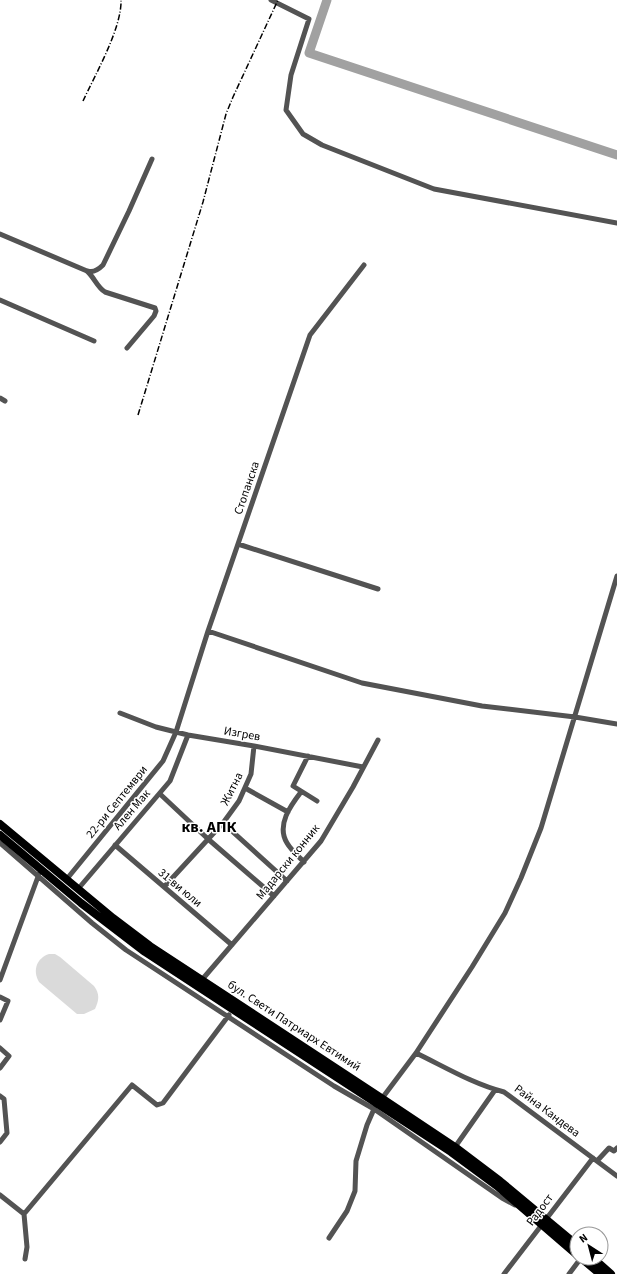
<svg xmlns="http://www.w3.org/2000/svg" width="617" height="1274" viewBox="0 0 617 1274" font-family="'Source Sans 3',sans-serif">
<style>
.green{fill:#dadada}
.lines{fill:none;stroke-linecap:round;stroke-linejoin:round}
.river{stroke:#a1a1a1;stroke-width:9}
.minor{stroke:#535353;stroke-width:5}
.primary{stroke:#000;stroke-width:8}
.rail{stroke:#000;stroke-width:1.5;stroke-dasharray:6 2 1 2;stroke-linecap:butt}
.labels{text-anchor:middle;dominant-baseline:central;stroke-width:3;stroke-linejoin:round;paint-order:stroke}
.street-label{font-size:12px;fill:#000;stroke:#fff}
.district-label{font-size:16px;font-weight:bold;fill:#000;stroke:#fff}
</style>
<rect width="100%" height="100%" fill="#fff"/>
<path class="green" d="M49 954H55L60 957 94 986C100 994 99 1000 95 1009L84 1014H77L39 982C32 970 37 958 49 954Z"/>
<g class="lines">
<path class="river" d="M327 0 309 53 617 155"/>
<path class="minor" d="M271 0 309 19 291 75 286 110 303 134 322 145 434 189 617 223
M0 234 87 271C94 277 97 287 105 292L155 308 156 311 154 316 127 348
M88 271C94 273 99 269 103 265L129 211 152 159
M0 300 94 341
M0 398 5 401
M238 544 378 589
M208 631 362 683 482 706 575 717 617 724
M120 713 156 727 188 735 254 746 363 767
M308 756 293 786 317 801
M245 788 288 812
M301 792C291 805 276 825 287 843 291 850 298 856 304 862
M160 794 208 839 274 896
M223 823 287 881
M0 843 92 923 126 950 334 1086 374 1109 502 1198 515 1205
M115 845 232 945
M66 880 163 761 176 732 208 631 310 335 364 265
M164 887 223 823 239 801 251 774 254 746
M78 889 170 781 188 735
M0 980 39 874
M200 982 321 841 353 787 378 740
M0 997 8 1001 0 1020
M0 1048 9 1056 0 1068
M416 1053C445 1067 473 1084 504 1092L617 1176
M0 1096 4 1099 7 1133 0 1142
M455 1147 495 1090
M597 1161 609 1148 614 1151 617 1148
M0 1195 24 1214 132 1085 157 1105 163 1103 229 1015
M24 1214 27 1247 25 1259
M329 1238 347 1211 355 1191 356 1161 367 1125 374 1109 416 1053 472 967 505 913 521 878 541 828 617 576
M504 1274 593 1158
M569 1274 581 1258"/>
<path class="primary" d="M0 824 113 918 150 946 383 1099 455 1147 500 1181 577 1245
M0 835 81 903 145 952 451 1152 497 1186 577 1255
M581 1258 600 1274
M593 1258 611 1274"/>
<path class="rail" d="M83 101C95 75 122 28 121 0
M138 415 203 202 226 114 233 97 278 0"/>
</g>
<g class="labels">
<g class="street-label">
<text transform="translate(247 488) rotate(-71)">Стопанска</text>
<text transform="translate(242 734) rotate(10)">Изгрев</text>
<text transform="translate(232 789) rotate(-63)">Житна</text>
<text transform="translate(117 802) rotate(-51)">22-ри Септември</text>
<text transform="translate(132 810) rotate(-49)">Ален Мак</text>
<text transform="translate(288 862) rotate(-51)">Мадарски конник</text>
<text transform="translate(180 888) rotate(40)">31-ви юли</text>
<text transform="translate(294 1026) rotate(33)">бул. Свети Патриарх Евтимий</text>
<text transform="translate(547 1111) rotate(37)">Райна Кандева</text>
<text transform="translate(540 1210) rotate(-53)">Радост</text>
</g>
<g class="district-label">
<text x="209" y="827">кв. АПК</text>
</g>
</g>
<g transform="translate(589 1246) rotate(324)"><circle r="19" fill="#ffffff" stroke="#999999"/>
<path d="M0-3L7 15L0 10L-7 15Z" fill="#000000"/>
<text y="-6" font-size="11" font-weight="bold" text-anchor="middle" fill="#000000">N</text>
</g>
</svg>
